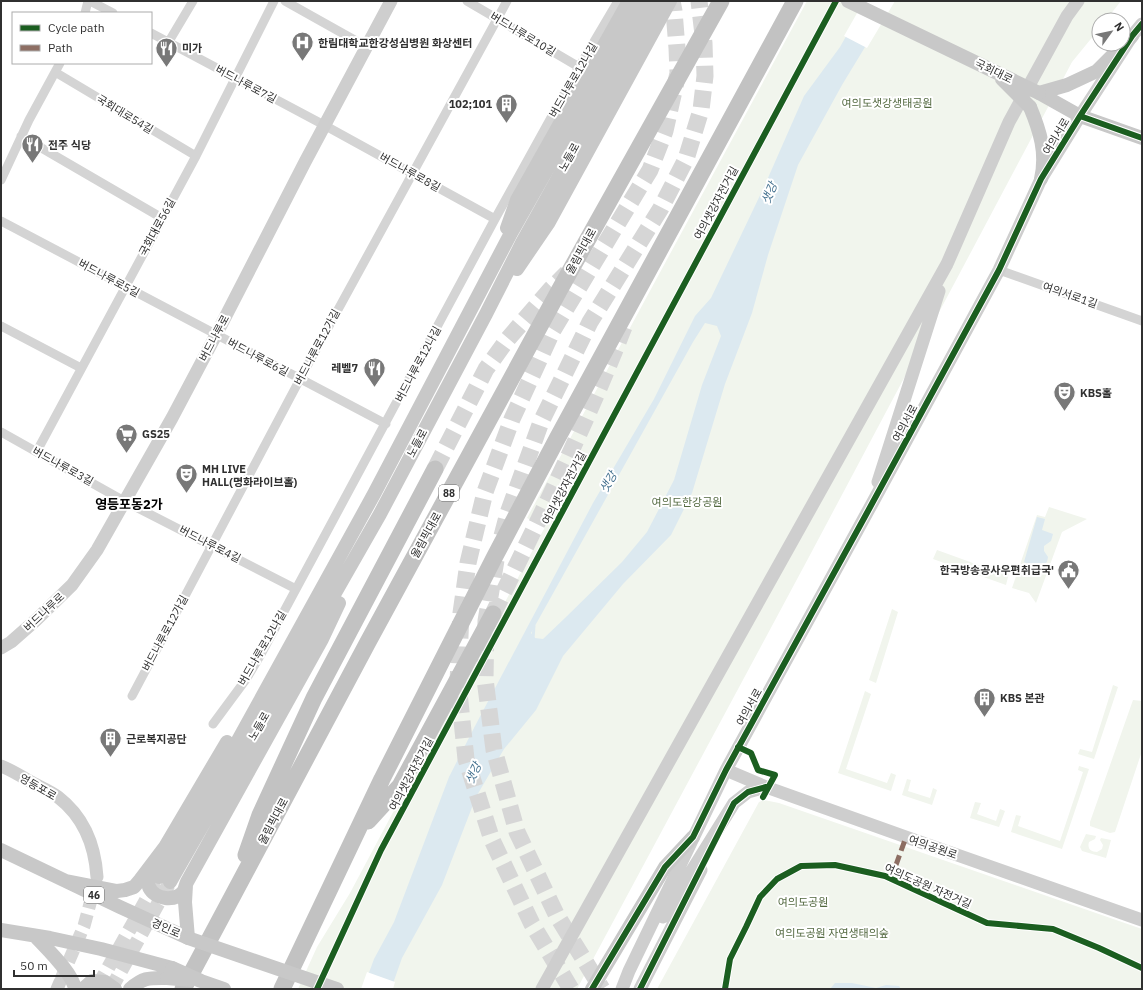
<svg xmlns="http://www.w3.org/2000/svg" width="1143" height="990" viewBox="0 0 1143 990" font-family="'IBM Plex Sans','Noto Sans KR',sans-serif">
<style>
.green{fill:#f1f5ed}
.water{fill:#dce9f0;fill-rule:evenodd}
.pier{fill:#fff}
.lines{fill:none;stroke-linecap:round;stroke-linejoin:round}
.stream{stroke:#dce9f0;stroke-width:3}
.secondary-tunnel{stroke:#d6d6d6;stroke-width:13;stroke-dasharray:13 6;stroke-linecap:butt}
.primary-tunnel{stroke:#d6d6d6;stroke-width:14;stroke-dasharray:14 7;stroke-linecap:butt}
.highway-tunnel{stroke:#d6d6d6;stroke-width:17;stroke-dasharray:17 8;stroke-linecap:butt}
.street{stroke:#d4d4d4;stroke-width:9}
.secondary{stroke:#cecece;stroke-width:13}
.primary{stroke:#c8c8c8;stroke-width:14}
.highway{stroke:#c2c2c2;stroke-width:17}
.primary-bridge{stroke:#c8c8c8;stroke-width:14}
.quiet{stroke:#8d6e63;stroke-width:5;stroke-dasharray:10 5;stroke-linecap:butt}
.cycleway-casing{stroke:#fff;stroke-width:8}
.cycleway{stroke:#1b5e20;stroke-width:6}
.labels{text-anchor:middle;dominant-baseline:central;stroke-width:4;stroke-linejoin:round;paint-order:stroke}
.shield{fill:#fff;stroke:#6e6e6e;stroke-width:1}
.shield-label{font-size:10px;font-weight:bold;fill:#303030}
.street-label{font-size:11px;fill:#303030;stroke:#fff}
.poi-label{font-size:11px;font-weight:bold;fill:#303030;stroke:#fff;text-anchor:start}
.park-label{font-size:11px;fill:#536940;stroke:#fff}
.water-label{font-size:12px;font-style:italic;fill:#43708e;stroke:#fff}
.quarter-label{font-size:13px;font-weight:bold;fill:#000;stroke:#fff}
</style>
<rect width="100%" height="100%" fill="#fff"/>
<path class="green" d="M807 1H1121L1106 20H1099V29L1072 62 810 555 577 989H298L317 947 350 893 545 527 527 518Z
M1049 507 1087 519 1062 532 1036 603 1029 593 1012 588 1037 515 1045 517Z
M937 550 984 567 987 565 1009 573 1006 585 933 559Z
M892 609 898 612 876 683 869 680Z
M1113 685 1118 687 1094 759 1078 754 1080 749 1092 752Z
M865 691 871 694 846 769 887 783 891 773 896 775 891 791 838 773Z
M1133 700 1142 701V751L1115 832 1110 833 1090 826V822Z
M1079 766 1089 769 1062 849 1011 832 1016 815 1021 816 1018 826 1060 841 1083 772 1078 770Z
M907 779 911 780 908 791 930 798 933 788 937 790 932 805 902 795Z
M764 800 779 803 1142 929V989H657L759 802Z
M975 802 981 803 977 814 996 821 1000 809 1005 811 999 827 970 818Z
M1086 834 1096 836 1095 839 1089 842C1087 849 1091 852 1097 852L1102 849 1103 845 1100 840 1101 838 1111 840 1106 858 1082 851 1080 847Z"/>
<path class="water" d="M866 1H893L842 85 798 165 768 255 752 313 725 384 692 493 671 535 623 584 563 656 536 710 504 749 476 797 442 885 402 958 391 989H363L374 959 394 922 449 777 475 726 593 503 654 399 695 316 711 298 764 187 804 96 840 47ZM705 323 717 326 721 336 702 385 674 480 647 532 622 562 565 618 543 639 535 638 531 633 693 342Z
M1037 517 1045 519 1042 530 1053 534 1051 541 1044 546V551L1048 557 1047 562 1044 564 1045 566 1040 569 1024 562Z
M835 983H852L876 988 886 985 899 986 901 989H830Z"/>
<path class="pier" d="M864 1H895L867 48 844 36Z
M367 972 395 982 393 989H361Z"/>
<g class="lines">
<path class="stream" d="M533 639 534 626"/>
<path class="secondary-tunnel" d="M61 979 84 926 95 885"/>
<path class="primary-tunnel" d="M98 986 159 877
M111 989 170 882"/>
<path class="highway-tunnel" d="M435 469 486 369 507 340 550 290 567 273
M502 536 508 513 541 422 590 322 661 208 686 159 701 110 705 76 704 43 699 1
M496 560 486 621 485 679 494 750 517 832 556 914 602 989
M493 614C539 519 586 425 624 327
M571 989 532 924 492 840 466 759 458 683 461 613 468 563 485 492 512 419 553 330 650 170 665 131 678 73 677 48 674 11 672 1"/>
<path class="street" d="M90 1 113 13
M285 1 367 47
M467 1 579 67
M85 13 88 1
M151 33 324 125 495 219
M168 43 193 1
M55 72 196 156
M21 136 162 218
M1 180 29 120 60 63
M1 221 386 424
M999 270 1142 321
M1 326 81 368
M1 432 124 501 296 589
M37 451 196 156 274 1
M132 696 300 379 507 1
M213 724 247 678 260 656 495 219 579 67 618 1"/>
<path class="secondary" d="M878 482 939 291
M1 648 11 642 36 620 72 585 97 550 172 418 216 335 305 162 391 1
M1 766C11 770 21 776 31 782 40 787 50 791 58 797 84 817 95 846 97 877
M726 770 766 787 906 837 1142 920
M663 917 734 803 748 792 766 787
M57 989 60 982
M542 989 947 264 1009 122 1067 16 1078 1
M622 989 629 971 726 770 868 511 999 270 1041 179 1080 116 1132 36 1142 24
M640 989 701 870"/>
<path class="primary" d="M1039 93 1080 116 1142 138
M1039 93 1067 85 1097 71 1132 36
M1030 107C1040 131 1047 153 1041 179
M507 228 517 200 629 1
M517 269 549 222 670 1
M1 850 120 907 188 938 185 902 186 885
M149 868C148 874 147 882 149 887 155 900 175 902 184 891 185 888 186 884 187 882L322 639 339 603
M159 877 224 766 374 494 511 233 642 1
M66 881 117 891 125 890 134 887 140 880 165 847 227 742
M170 882 380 514 486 314 522 243 657 1
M1 930 50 938 101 949 172 968
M35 936C46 948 73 973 75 989
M83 989 92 981 105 982 115 989
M130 989C144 977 149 978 167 978
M592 989 665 867 693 837"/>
<path class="highway" d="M368 821 400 786 493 614
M246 855 260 815 314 698 435 469
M183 989 368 642 560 289 721 1
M282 989 382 779 494 558 558 437 795 1"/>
<path class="primary-bridge" d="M848 1 1039 93
M1002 79 1030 107
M188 938 337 989
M172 968 201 981 224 989
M167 978 190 980"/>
<path class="quiet" d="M891 879 906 837"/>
<defs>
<path id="cycleway" d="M1080 116 1142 138
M738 747 751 753 758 770 775 775 763 797
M317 989 381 850 836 1
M592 989 665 867 693 837 726 770 868 511 999 270 1041 179 1080 116 1132 36 1142 24
M640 989 734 803 748 792 766 787
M725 989 730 959 746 927 760 897 777 879 801 866 835 865 885 876 987 923 1053 929 1099 948 1142 968"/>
</defs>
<use href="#cycleway" class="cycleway-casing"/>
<use href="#cycleway" class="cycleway"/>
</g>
<defs>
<symbol id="hospital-pin" viewBox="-11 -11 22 30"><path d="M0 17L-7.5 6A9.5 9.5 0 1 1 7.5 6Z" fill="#787878" stroke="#fff"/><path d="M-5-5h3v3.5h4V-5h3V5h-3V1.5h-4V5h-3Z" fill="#fff"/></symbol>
<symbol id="restaurant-pin" viewBox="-11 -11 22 30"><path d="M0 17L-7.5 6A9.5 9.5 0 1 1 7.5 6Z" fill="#787878" stroke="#fff"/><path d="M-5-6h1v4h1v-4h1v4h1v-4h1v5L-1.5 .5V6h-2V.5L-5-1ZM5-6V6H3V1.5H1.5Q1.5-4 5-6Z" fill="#fff"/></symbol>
<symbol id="building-pin" viewBox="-11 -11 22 30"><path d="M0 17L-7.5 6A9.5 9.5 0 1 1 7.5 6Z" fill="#787878" stroke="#fff"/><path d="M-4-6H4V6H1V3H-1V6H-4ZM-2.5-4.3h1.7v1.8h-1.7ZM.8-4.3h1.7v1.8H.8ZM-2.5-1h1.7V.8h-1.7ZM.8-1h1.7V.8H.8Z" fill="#fff"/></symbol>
<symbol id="theatre-pin" viewBox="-11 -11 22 30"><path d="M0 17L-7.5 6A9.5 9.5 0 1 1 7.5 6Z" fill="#787878" stroke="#fff"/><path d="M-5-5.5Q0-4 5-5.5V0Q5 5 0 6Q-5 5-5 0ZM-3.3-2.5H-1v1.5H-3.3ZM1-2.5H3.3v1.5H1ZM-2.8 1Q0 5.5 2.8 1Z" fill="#fff"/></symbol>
<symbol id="supermarket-pin" viewBox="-11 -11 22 30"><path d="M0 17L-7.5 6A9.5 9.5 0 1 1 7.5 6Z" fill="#787878" stroke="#fff"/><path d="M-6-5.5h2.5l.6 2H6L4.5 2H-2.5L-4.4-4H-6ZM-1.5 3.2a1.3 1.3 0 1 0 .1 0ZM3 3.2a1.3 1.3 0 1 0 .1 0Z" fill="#fff"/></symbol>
<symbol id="civic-pin" viewBox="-11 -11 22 30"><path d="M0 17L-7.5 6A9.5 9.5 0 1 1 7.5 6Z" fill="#787878" stroke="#fff"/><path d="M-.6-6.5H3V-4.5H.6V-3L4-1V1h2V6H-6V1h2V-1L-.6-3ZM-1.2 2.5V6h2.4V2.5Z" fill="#fff"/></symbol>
</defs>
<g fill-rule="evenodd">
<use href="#hospital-pin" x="290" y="30" width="25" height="34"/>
<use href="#restaurant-pin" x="154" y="36" width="25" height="34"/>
<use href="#building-pin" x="494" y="92" width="25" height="34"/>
<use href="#restaurant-pin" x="20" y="132" width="25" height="34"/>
<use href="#restaurant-pin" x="362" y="356" width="25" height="34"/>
<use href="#theatre-pin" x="1052" y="380" width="25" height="34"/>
<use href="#supermarket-pin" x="114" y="422" width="25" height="34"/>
<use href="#theatre-pin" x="174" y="462" width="25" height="34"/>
<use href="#civic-pin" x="1056" y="558" width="25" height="34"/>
<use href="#building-pin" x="972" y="686" width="25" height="34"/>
<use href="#building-pin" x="98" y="726" width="25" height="34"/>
</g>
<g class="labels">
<g class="shield">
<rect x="439" y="485" width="20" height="16" rx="3"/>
<rect x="84" y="887" width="20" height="16" rx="3"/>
</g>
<g class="shield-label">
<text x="449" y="493">88</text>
<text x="94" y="895">46</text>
</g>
<g class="street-label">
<text transform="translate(523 34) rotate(31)">버드나루로10길</text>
<text transform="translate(994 71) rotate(26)">국회대로</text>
<text transform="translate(573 80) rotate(-60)">버드나루로12나길</text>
<text transform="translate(246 84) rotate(28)">버드나루로7길</text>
<text transform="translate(125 114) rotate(31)">국회대로54길</text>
<text transform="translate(1056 136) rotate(-59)">여의서로</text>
<text transform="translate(569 157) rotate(-61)">노들로</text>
<text transform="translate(410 172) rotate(29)">버드나루로8길</text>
<text transform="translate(716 203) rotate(-62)">여의샛강자전거길</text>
<text transform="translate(157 227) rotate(-62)">국회대로56길</text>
<text transform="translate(581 251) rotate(-61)">올림픽대로</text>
<text transform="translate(109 278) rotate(28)">버드나루로5길</text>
<text transform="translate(1070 295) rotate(19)">여의서로1길</text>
<text transform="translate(214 338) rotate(-62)">버드나루로</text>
<text transform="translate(317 347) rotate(-62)">버드나루로12가길</text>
<text transform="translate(258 357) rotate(28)">버드나루로6길</text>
<text transform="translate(418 364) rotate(-62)">버드나루로12나길</text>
<text transform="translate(905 423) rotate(-62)">여의서로</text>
<text transform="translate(417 443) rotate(-62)">노들로</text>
<text transform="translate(63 466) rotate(29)">버드나루로3길</text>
<text transform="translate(564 488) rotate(-62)">여의샛강자전거길</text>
<text transform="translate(426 535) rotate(-61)">올림픽대로</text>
<text transform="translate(210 544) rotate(27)">버드나루로4길</text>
<text transform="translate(44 612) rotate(-43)">버드나루로</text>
<text transform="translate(165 633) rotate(-62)">버드나루로12가길</text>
<text transform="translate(262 648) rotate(-60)">버드나루로12나길</text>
<text transform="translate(749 707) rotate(-61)">여의서로</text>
<text transform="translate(259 726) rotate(-60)">노들로</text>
<text transform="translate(411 774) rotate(-62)">여의샛강자전거길</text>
<text transform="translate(38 787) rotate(30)">영등포로</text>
<text transform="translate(273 821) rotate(-62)">올림픽대로</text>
<text transform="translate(933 847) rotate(19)">여의공원로</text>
<text transform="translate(928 886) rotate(24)">여의도공원 자전거길</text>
<text transform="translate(166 928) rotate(24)">경인로</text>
</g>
<g class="poi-label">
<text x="318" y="43">한림대학교한강성심병원 화상센터</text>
<text x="182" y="48">미가</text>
<text x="492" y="104" text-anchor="end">102;101</text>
<text x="48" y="145">전주 식당</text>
<text x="358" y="368" text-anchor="end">레벨7</text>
<text x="1080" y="393">KBS홀</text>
<text x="142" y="434">GS25</text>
<text x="202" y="469">MH LIVE<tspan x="202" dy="13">HALL(명화라이브홀)</tspan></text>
<text x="1054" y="570" text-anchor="end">한국방송공사우편취급국'</text>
<text x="1000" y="698">KBS 본관</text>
<text x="126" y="739">근로복지공단</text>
</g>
<g class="park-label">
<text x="887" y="103">여의도샛강생태공원</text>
<text x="687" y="502">여의도한강공원</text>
<text x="803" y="902">여의도공원</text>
<text x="832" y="933">여의도공원 자연생태의숲</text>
</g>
<g class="water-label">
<text transform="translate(769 193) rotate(-68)">샛강</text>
<text transform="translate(608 482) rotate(-61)">샛강</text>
<text transform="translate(473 773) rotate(-65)">샛강</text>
</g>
<g class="quarter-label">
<text x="129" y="504">영등포동2가</text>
</g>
</g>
<rect width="1143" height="990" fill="none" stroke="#303030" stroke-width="4"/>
<rect x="12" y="12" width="140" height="52" fill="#ffffff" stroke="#acacac"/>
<rect x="20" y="25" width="20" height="6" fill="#1b5e20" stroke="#acacac"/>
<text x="48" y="32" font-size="12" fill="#303030">Cycle path</text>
<rect x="20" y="45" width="20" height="6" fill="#8d6e63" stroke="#acacac"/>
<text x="48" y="52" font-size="12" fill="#303030">Path</text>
<g transform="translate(1111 32) rotate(57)"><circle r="19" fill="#ffffff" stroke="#acacac"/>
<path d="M0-3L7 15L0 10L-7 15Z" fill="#787878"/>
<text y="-6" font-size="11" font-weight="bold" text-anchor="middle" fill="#303030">N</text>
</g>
<path d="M14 970v6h80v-6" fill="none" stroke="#303030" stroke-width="2"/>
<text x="20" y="970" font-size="12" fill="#303030" stroke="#ffffff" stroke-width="3" paint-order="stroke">50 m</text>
</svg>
